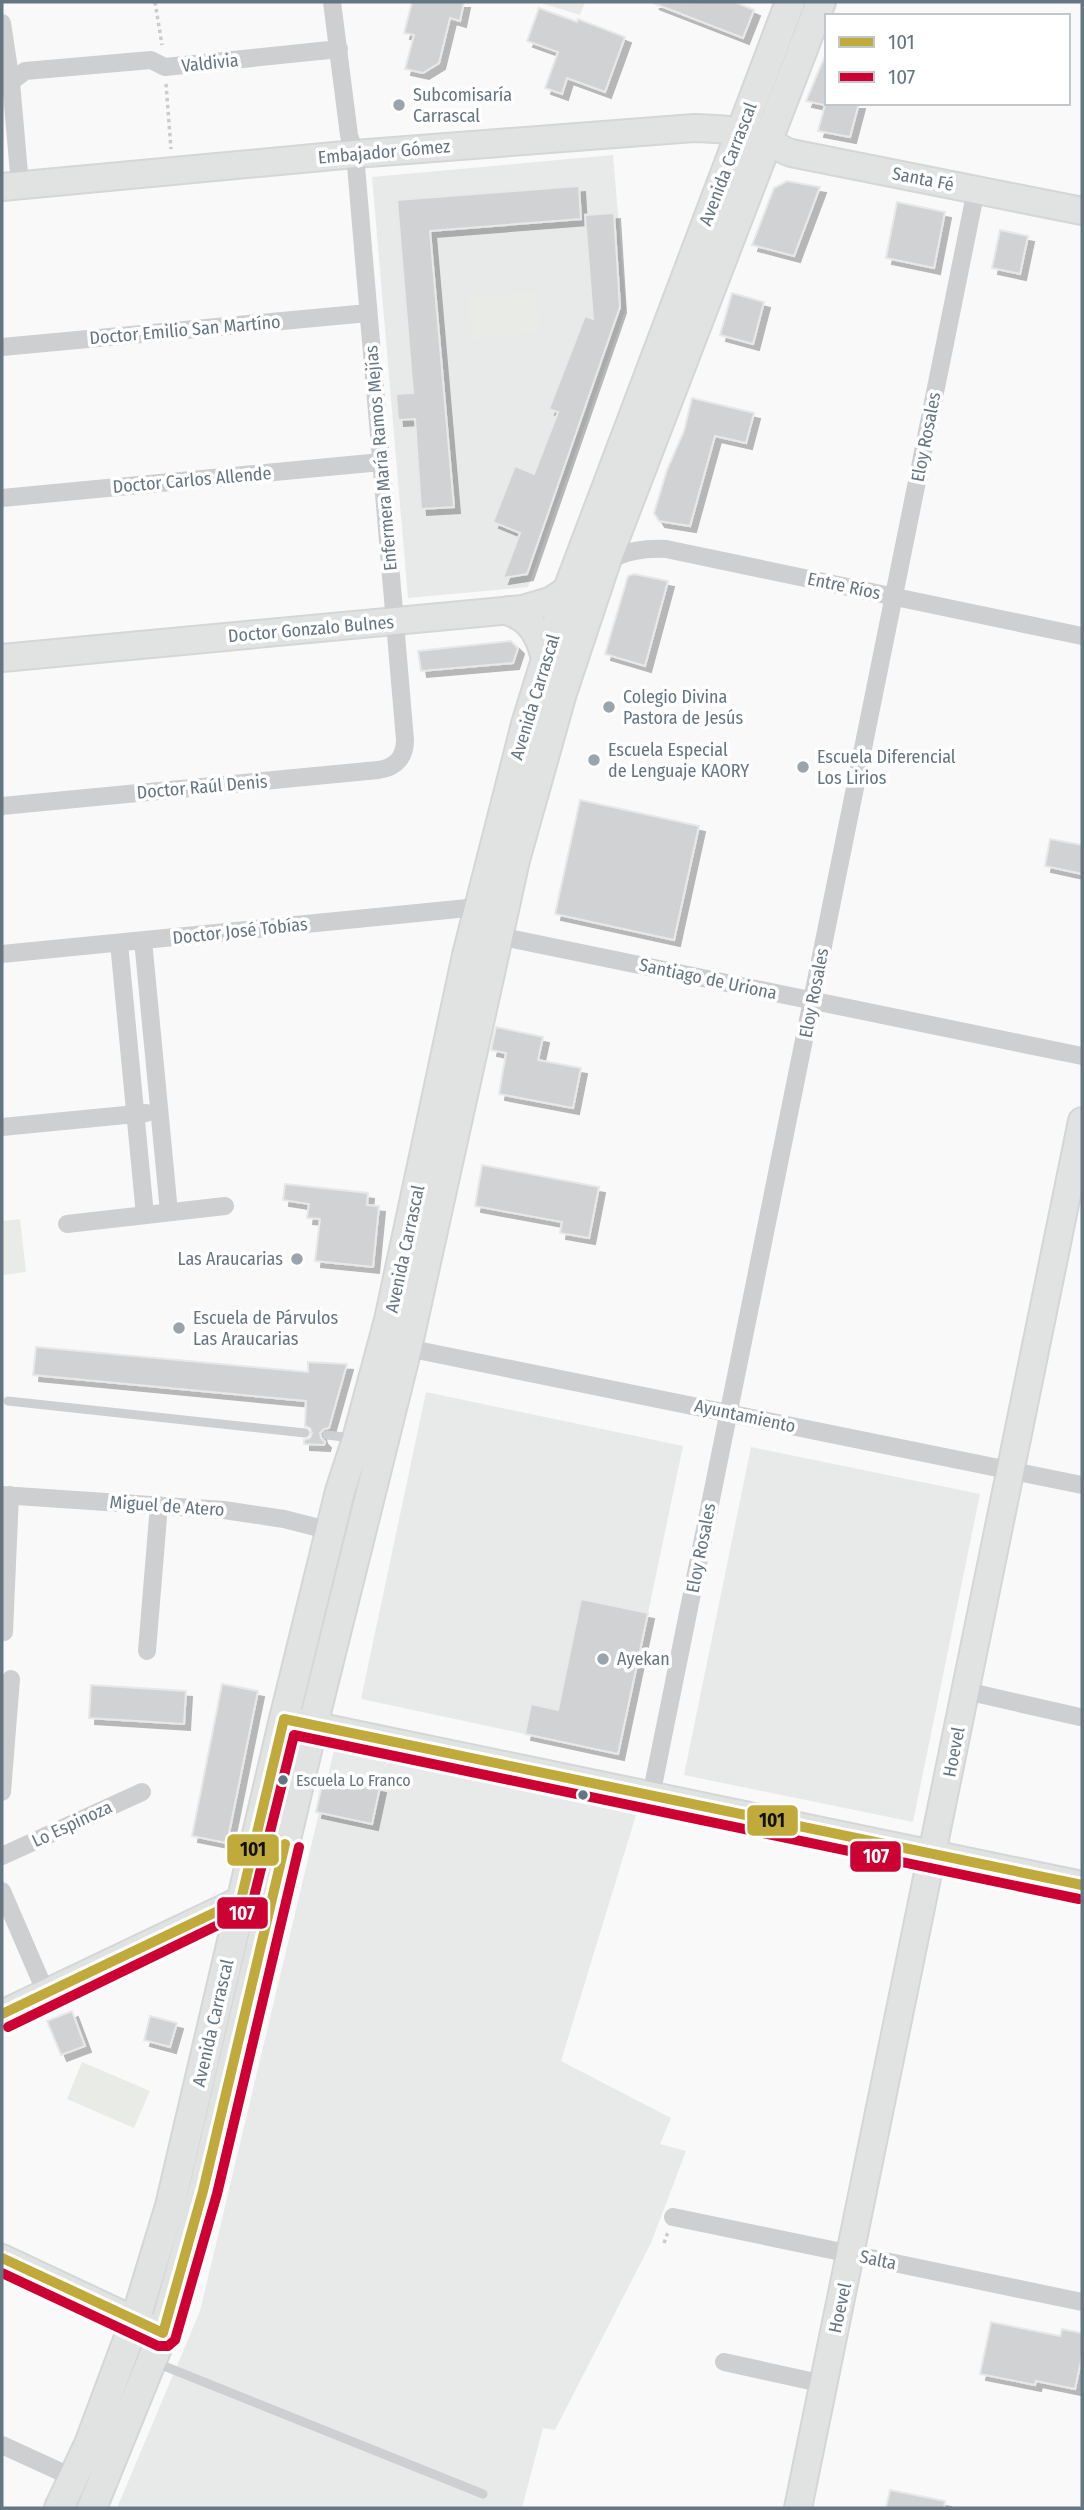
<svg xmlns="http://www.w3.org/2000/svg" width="1084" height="2510" viewBox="0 0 1084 2510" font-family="'Fira Sans Condensed',sans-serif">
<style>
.built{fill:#e8e9e9}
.green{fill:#e8ebe6}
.building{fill:#d0d2d3;stroke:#e8e8e8;stroke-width:2;filter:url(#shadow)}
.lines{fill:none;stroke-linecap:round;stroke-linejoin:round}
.secondary-casing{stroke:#d5d6d7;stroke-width:30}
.primary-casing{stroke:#d5d6d7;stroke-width:32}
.path{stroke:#cbcccd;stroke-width:3.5;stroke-dasharray:3.5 3.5;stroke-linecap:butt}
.lane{stroke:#cecfd0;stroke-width:9}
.street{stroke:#cecfd0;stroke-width:18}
.secondary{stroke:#e1e2e2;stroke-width:26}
.primary{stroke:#e1e2e2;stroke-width:28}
.bus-1-casing{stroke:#fff;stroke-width:16}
.bus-2-casing{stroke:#fff;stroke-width:16}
.bus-1{stroke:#c0aa3c;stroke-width:10}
.bus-2{stroke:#c03;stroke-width:10}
.poi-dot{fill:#99a4ac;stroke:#fff;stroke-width:2.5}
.bus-dot{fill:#657683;stroke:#fff;stroke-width:2.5}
.labels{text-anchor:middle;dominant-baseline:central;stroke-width:7;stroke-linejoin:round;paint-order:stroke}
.bus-label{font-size:16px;fill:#657683;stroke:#fff;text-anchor:start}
.street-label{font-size:18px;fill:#657683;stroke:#fff}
.poi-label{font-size:18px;fill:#657683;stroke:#fff;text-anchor:start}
.line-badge{stroke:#fff;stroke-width:2.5}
.badge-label{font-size:19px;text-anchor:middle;font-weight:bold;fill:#fff}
.pale-badge-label{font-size:19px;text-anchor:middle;font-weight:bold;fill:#111}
</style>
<defs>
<filter id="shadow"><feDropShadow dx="6" dy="6" stdDeviation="0" flood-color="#0004"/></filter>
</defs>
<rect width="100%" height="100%" fill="#f9f9f9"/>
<path class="built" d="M613 155 626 308 528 587 408 598 372 177Z
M426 1392 683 1446 648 1613 581 1599 558 1710 531 1704 525 1734 361 1699Z
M751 1447 980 1494 913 1822 684 1775Z
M335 1746 636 1815 561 2061 671 2118 660 2144 686 2151 651 2243 555 2430 543 2428 522 2508H117L200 2311Z"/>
<path class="green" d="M538 2H585L580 15Z
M537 292 540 333 471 339 467 297Z
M20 1219 26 1272 2 1275V1221Z
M82 2062 150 2091 134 2128 67 2099Z"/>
<path class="building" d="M412 2H464L460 21 450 18 439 63 423 73 405 69 414 35 404 33Z
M735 2 754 10 743 38 653 3Z
M539 8 577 22 578 19 625 37 605 92 567 78 562 94 545 88 558 52 527 41Z
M827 51V103H859L850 137 818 131 825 105 806 101Z
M787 181 820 187 794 256 752 245 774 188Z
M579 186 581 219 430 231 454 507 421 509 415 419 398 420 396 394 413 393 397 200Z
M897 202 945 212 934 268 886 258Z
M614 213 620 307 527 574 503 578 520 533 493 522 515 466 534 474 558 412 549 409 585 316 593 319 585 215Z
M1000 230 1028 236 1020 274 992 268Z
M732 293 764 302 753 344 720 335Z
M692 398 754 413 746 443 715 436 690 526 659 521 654 513 667 470 684 431Z
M634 574 668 581 645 666 605 654 628 576Z
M511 641 518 648 513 663 421 671 418 651Z
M580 800 699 826 674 940 555 914Z
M1050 839 1082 845V874L1045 866Z
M496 1027 543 1037 538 1060 581 1068 573 1108 499 1094 506 1053 491 1050Z
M482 1165 599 1187 589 1238 560 1233 562 1222 475 1206Z
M285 1184 368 1193 367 1205 379 1206 373 1267 315 1261 320 1219 307 1218 309 1204 283 1200Z
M36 1347 308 1372V1362L347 1364 329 1428 324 1429 320 1433 321 1438 325 1442 324 1445 304 1444V1440L310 1438 312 1433 310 1428 305 1426 306 1401 33 1375Z
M581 1599 648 1613 618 1754 525 1734 531 1704 558 1710Z
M222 1684 258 1691 227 1843 192 1836Z
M91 1685 186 1691 184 1724 89 1718Z
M324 1775 380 1787 372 1824 316 1812Z
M72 2011 85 2046 61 2055 47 2021Z
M150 2016 177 2023 170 2047 144 2040Z
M991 2322 1060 2336 1062 2329 1082 2333V2356L1075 2389 1036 2381 1035 2385 980 2374Z
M890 2490 945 2501 944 2508H886Z"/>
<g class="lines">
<defs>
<path id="secondary" d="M2 187 355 154 694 128C717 129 744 129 766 140 775 144 781 150 791 153L1082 211
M2 658 523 609 550 601 579 582
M292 1721 1082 1885
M2 2014 241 1900
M2 2258 155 2330
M798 2508 1082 1121"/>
<path id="primary" d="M509 611C532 618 541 637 546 659
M59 2508 89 2444 135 2321 170 2206 284 1719 340 1491 357 1439 389 1320 467 955 526 724 567 592 790 2
M92 2508 163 2333 203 2191 313 1725 407 1348 515 860 562 693 606 561 821 2"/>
</defs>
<use href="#secondary" class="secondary-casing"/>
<use href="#primary" class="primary-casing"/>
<path class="path" d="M155 2 162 45
M166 84 171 149
M664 2243 668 2232"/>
<path class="lane" d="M8 1401 305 1433
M327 1435 352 1438
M154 2362 483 2494"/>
<path class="street" d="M2 23 11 82 20 185
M2 82H11L25 71 151 60 165 67 339 49
M2 347 368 313
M2 498 381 462
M606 561C627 551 643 548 666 549L1082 636
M2 806 378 770C396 768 405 757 405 740L355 154 349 135 332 2
M498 936 1082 1056
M143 940 169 1212
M119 943 145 1215
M2 954 478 907
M2 1127 146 1113
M67 1224 225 1206
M407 1348 1082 1485
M2 1495 224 1510 284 1519 331 1531
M4 1632 10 1495
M147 1651 159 1505
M966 1691 1080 1717
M2 1792 11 1679
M651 1796 976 190
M2 1856 142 1792
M2 1891 46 1993
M673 2217 1082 2302
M724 2362 824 2384
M2 2445 74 2478"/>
<use href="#secondary" class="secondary"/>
<use href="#primary" class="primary"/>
<defs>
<path id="bus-1" d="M2 2014 241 1900 284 1719 1082 1885
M2 2258 163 2333 203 2191 285 1844"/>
<path id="bus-2" d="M8 2027 251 1909 294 1735 1079 1899
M2 2273 158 2346H168L175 2340 217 2194 299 1847"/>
</defs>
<use href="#bus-1" class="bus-1-casing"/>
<use href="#bus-2" class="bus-2-casing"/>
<use href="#bus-1" class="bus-1"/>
<use href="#bus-2" class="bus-2"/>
</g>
<g class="poi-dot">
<circle cx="399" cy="105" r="7"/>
<circle cx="609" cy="707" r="7"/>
<circle cx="594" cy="760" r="7"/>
<circle cx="803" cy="767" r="7"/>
<circle cx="297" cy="1259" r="7"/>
<circle cx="179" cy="1328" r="7"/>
<circle cx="603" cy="1659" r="7"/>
</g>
<g class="bus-dot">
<circle cx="283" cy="1780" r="6"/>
<circle cx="583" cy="1795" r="6"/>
</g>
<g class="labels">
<g class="bus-label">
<text x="296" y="1780">Escuela Lo Franco</text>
</g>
<g class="street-label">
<text transform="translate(210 63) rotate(-6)">Valdivia</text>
<text transform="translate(384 152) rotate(-5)">Embajador Gómez</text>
<text transform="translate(728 164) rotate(-69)">Avenida Carrascal</text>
<text transform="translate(923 179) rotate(11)">Santa Fé</text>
<text transform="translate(185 330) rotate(-5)">Doctor Emilio San Martíno</text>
<text transform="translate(926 437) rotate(-79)">Eloy Rosales</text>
<text transform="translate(381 458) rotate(-95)">Enfermera María Ramos Mejías</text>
<text transform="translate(192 480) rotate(-5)">Doctor Carlos Allende</text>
<text transform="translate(844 586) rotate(12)">Entre Ríos</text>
<text transform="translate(311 629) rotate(-5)">Doctor Gonzalo Bulnes</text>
<text transform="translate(535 697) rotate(-73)">Avenida Carrascal</text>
<text transform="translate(202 787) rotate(-5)">Doctor Raúl Denis</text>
<text transform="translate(240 931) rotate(-6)">Doctor José Tobías</text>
<text transform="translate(708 979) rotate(12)">Santiago de Uriona</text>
<text transform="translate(814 993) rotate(-79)">Eloy Rosales</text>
<text transform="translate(405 1249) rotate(-78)">Avenida Carrascal</text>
<text transform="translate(745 1416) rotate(12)">Ayuntamiento</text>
<text transform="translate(167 1506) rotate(4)">Miguel de Atero</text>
<text transform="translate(701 1548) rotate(-79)">Eloy Rosales</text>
<text transform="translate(954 1752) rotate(-79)">Hoevel</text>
<text transform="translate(72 1824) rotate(-25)">Lo Espinoza</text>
<text transform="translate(213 2023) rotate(-77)">Avenida Carrascal</text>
<text transform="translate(878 2260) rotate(12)">Salta</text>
<text transform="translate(840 2308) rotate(-78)">Hoevel</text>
</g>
<g class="poi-label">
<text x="413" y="95">Subcomisaría<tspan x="413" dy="21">Carrascal</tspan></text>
<text x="623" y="697">Colegio Divina<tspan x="623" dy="21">Pastora de Jesús</tspan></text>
<text x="608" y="750">Escuela Especial<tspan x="608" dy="21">de Lenguaje KAORY</tspan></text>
<text x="817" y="757">Escuela Diferencial<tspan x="817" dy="21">Los Lirios</tspan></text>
<text x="283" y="1259" text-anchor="end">Las Araucarias</text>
<text x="193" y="1318">Escuela de Párvulos<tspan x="193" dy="21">Las Araucarias</tspan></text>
<text x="617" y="1659">Ayekan</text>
</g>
</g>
<g class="line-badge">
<rect x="746" y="1804" width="53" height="33" rx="7" fill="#c0aa3c"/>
<rect x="226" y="1833" width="54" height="34" rx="7" fill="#c0aa3c"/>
<rect x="849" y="1840" width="53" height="33" rx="7" fill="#c03"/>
<rect x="216" y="1896" width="53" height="34" rx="7" fill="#c03"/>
</g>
<g class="badge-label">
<text x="876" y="1863">107</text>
<text x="242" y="1920">107</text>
</g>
<g class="pale-badge-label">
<text x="772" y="1827">101</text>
<text x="253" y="1856">101</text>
</g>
<rect width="1084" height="2510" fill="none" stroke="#657683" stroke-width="7"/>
<rect x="825" y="14" width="245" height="91" fill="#ffffff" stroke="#c1c8cd" stroke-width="2"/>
<rect x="839" y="37" width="35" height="10" fill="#c0aa3c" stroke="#c1c8cd" stroke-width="2"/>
<text x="888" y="49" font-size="21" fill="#657683">101</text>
<rect x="839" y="72" width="35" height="10" fill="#cc0033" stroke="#c1c8cd" stroke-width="2"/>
<text x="888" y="84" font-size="21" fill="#657683">107</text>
</svg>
